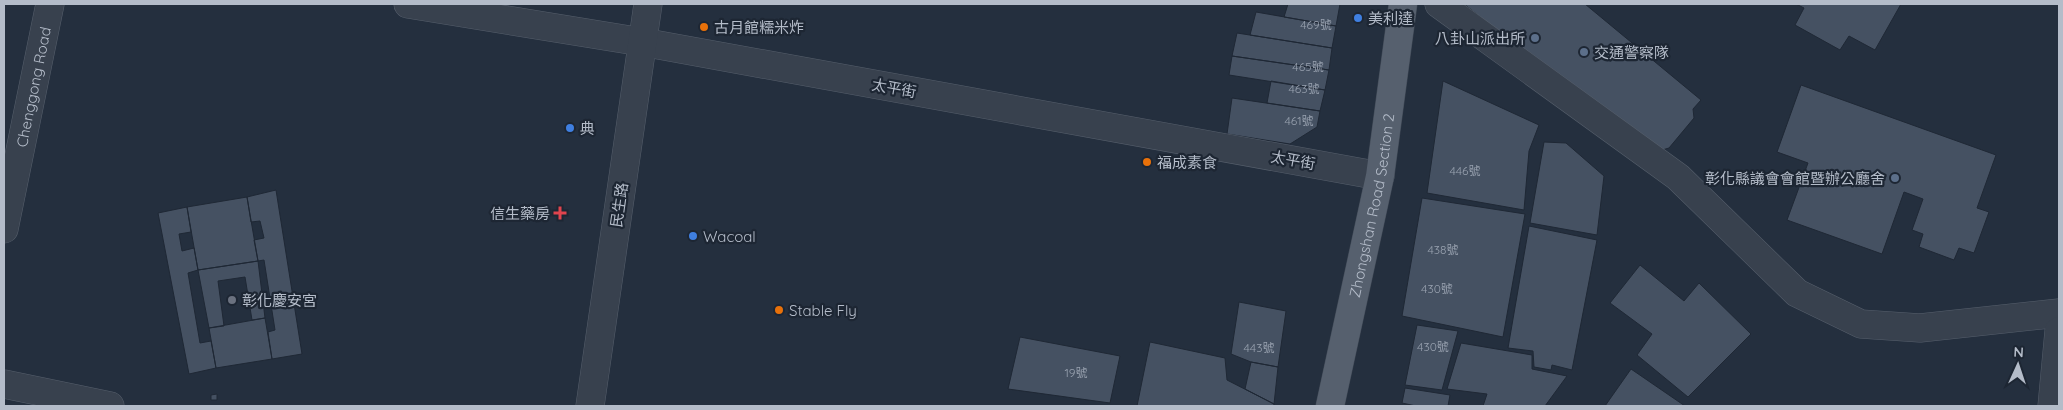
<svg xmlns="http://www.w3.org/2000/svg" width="2063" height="410" viewBox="0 0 2063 410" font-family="Quicksand,'Noto Sans TC',sans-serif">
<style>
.building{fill:#455162;stroke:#1f2835}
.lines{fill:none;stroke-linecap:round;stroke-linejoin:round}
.minor-casing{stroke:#565f6c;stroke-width:29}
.major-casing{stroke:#414a57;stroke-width:29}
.minor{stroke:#38414e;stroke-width:28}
.major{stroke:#56606e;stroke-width:28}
.shop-dot{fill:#3f7fe0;stroke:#1d2633;stroke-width:2}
.food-dot{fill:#e8710a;stroke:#1d2633;stroke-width:2}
.service-dot{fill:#5c6f8a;stroke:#1d2633;stroke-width:2}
.health-dot{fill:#e0444e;stroke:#1d2633;stroke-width:2}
.worship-dot{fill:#6b7280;stroke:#1d2633;stroke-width:2}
.labels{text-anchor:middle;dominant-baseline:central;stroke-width:4.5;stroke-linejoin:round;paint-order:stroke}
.number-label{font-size:12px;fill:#98a1af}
.poi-label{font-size:15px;fill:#b4bcc9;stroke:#1d2633;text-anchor:start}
.street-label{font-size:15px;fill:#b4bcc9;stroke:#1d2633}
</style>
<rect width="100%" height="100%" fill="#242f3e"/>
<path class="building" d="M1288 4H1340L1336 26 1284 17Z
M1464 4H1585L1701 100 1693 109 1694 118 1669 148 1652 153Z
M1796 4H1901L1875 50 1849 36 1840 50 1795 25 1804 8Z
M1256 12 1336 26 1332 48 1250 35Z
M1237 33 1332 48 1329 70 1232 56Z
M1232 56 1329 70 1325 90 1229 75Z
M1271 81 1325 90 1320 111 1267 103Z
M1443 81 1539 125 1529 151 1524 210 1427 193Z
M1801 85 1996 155 1977 208 1989 212 1974 253 1959 248 1954 260 1919 247 1923 234 1912 230 1923 199 1904 192 1882 254 1787 220 1808 163 1777 152Z
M1232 98 1320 111 1317 127 1290 144 1227 134Z
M1544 142 1566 143 1604 176 1597 235 1530 223Z
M276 190 302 354 272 359 268 332 275 330 264 260 258 261 254 240 264 238 260 221 251 222 247 197Z
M247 197 258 261 198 270 187 207Z
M1422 198 1525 214 1503 337 1402 316Z
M187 207 191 232 179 234 182 251 194 248 198 270 188 273 200 343 211 341 216 368 189 374 158 213Z
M1529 226 1597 240 1572 370 1552 365 1551 370 1534 367 1533 351 1508 348Z
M258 261 265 318 252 320 245 277 218 281 224 326 209 328 198 270Z
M1640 265 1684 301 1699 283 1751 334 1688 397 1637 355 1652 334 1610 303Z
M1239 302 1286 311 1278 367 1251 362 1231 354Z
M265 318 272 359 216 368 209 328Z
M1417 325 1458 331 1442 390 1405 385Z
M1020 337 1120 356 1110 403 1008 389Z
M1150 342 1225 358 1227 380 1274 404V406H1137Z
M1461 343 1532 355V369L1567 376 1545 406H1483L1487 394 1447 389Z
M1251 362 1278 367 1274 404 1245 389Z
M1631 369 1685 406H1605Z
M1405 388 1450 395 1448 406H1416L1402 403Z
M217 394V400H211V395Z"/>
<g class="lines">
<defs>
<g id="minor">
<path d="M408 4 642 42 1380 176"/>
<path d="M1439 4 1678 177 1797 293 1861 324 1920 328 2059 313"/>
<path id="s1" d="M4 229 50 4"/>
<path d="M4 384 110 406"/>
<path d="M590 406 648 4"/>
<path d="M2052 406 2059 331"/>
</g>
<g id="major">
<path id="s2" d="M1330 406 1380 176 1403 4"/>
</g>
</defs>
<use href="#minor" class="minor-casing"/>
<use href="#major" class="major-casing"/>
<use href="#minor" class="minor"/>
<use href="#major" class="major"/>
</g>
<g class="shop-dot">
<circle cx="1358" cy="18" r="5"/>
<circle cx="570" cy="128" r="5"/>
<circle cx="693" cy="236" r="5"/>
</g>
<g class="food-dot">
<circle cx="704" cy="27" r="5"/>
<circle cx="1147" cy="162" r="5"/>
<circle cx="779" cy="310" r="5"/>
</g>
<g class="service-dot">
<circle cx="1535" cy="38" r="5"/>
<circle cx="1584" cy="52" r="5"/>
<circle cx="1895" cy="178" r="5"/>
</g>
<path class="health-dot" d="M557.5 205.5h5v5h5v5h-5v5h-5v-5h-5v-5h5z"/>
<circle class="worship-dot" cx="232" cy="300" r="5"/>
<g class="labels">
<g class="number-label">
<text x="1316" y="24">469號</text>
<text x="1308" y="66">465號</text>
<text x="1304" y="88">463號</text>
<text x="1299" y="120">461號</text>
<text x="1465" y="170">446號</text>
<text x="1443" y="249">438號</text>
<text x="1437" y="288">430號</text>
<text x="1433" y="346">430號</text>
<text x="1259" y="347">443號</text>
<text x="1076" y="372">19號</text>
</g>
<g class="poi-label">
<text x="1368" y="18">美利達</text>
<text x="714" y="27">古月館糯米炸</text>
<text x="1525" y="38" text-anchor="end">八卦山派出所</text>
<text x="1594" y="52">交通警察隊</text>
<text x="580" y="128">典</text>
<text x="1157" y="162">福成素食</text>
<text x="1885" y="178" text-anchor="end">彰化縣議會會館暨辦公廳舍</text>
<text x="550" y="213" text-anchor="end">信生藥房</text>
<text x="703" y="236">Wacoal</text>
<text x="242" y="300">彰化慶安宮</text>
<text x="789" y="310">Stable Fly</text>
</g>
<g class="street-label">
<text stroke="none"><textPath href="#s1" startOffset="145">Chenggong Road</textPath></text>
<text transform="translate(894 88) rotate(10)">太平街</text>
<text transform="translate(1293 160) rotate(10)">太平街</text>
<text transform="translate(619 205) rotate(-82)">民生路</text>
<text stroke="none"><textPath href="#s2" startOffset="205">Zhongshan Road Section 2</textPath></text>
</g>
</g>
<rect width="2063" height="410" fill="none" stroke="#b4bcc9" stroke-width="10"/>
<g transform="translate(2018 365) rotate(3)" stroke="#1d2633" stroke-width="4" paint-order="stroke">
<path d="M0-4L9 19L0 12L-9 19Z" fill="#b4bcc9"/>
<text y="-8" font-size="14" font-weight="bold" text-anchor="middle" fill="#b4bcc9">N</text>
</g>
</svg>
